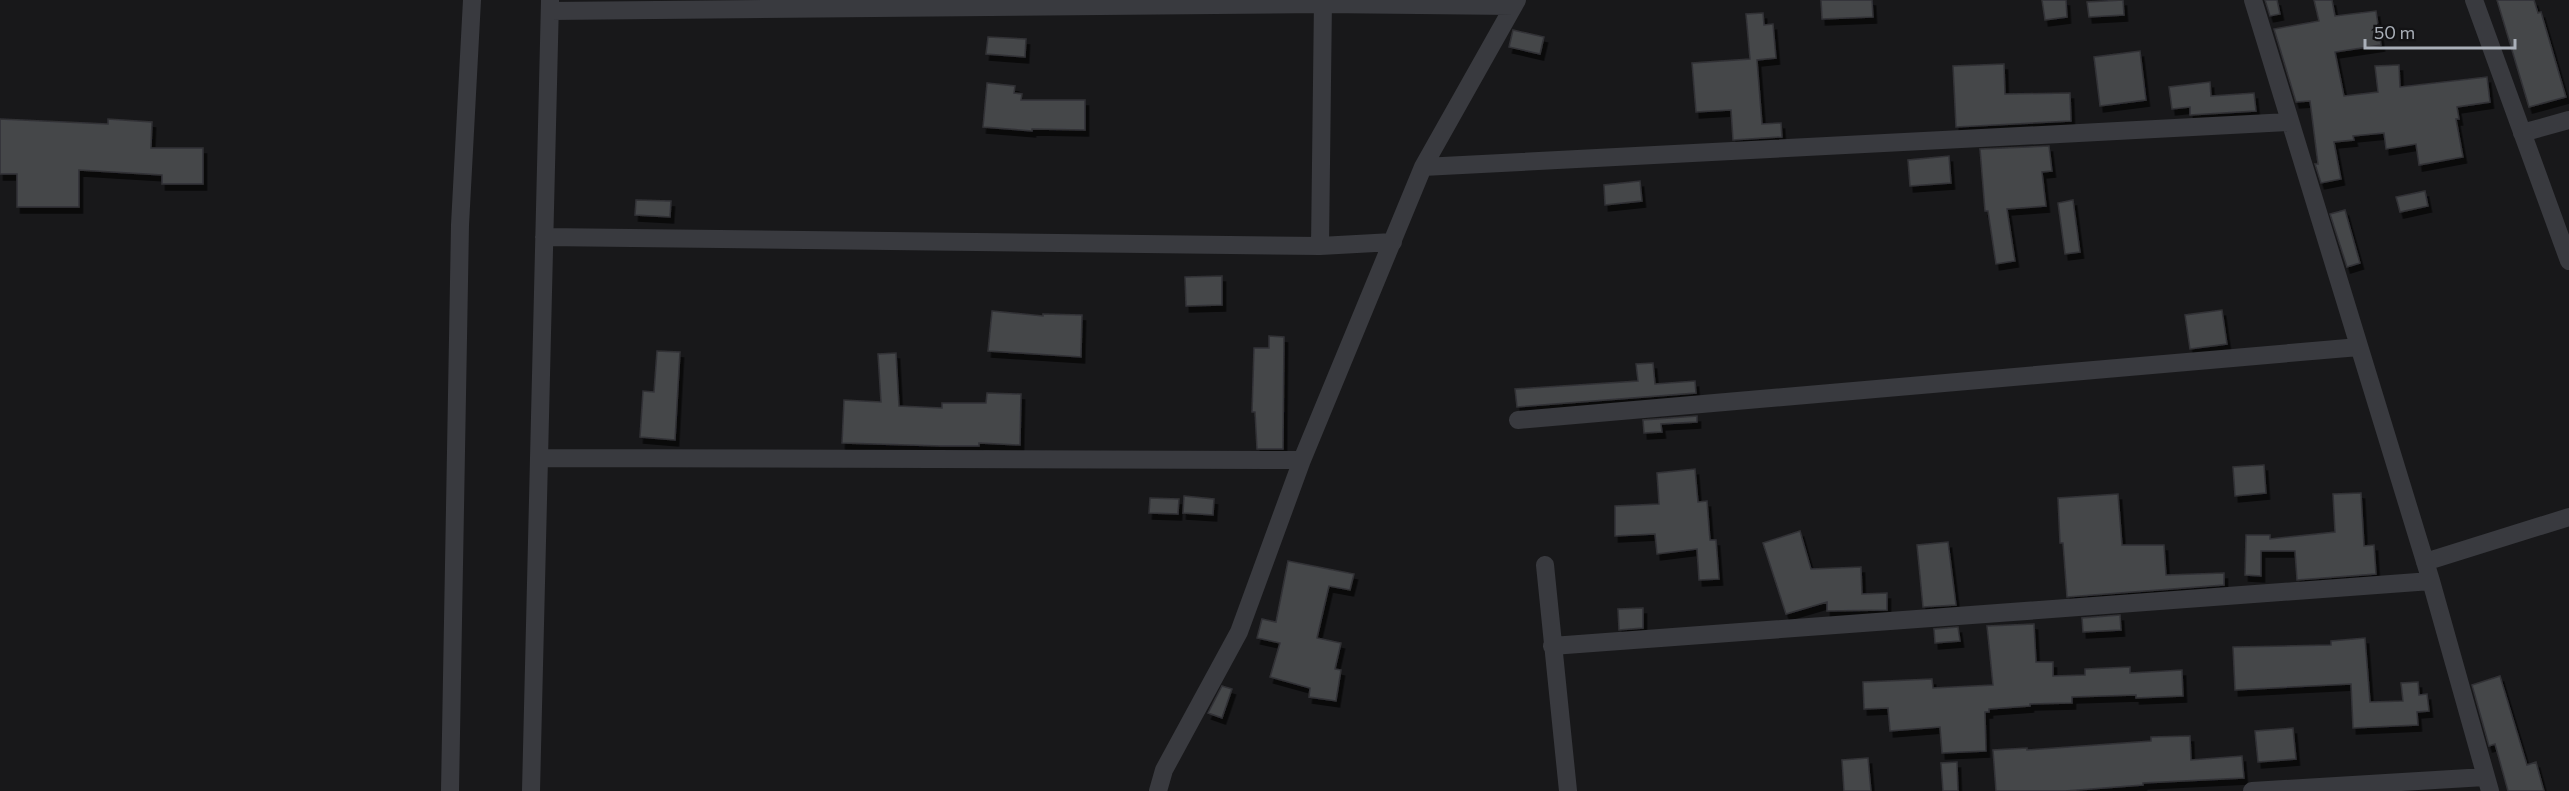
<svg xmlns="http://www.w3.org/2000/svg" width="2569" height="791" viewBox="0 0 2569 791" font-family="Commissioner,sans-serif">
<style>
.building{fill:#44464a;stroke:#323236;stroke-width:1.5;filter:url(#shadow)}
.lines{fill:none;stroke-linecap:round;stroke-linejoin:round}
.street{stroke:#393a3f;stroke-width:18}
</style>
<defs>
<filter id="shadow"><feDropShadow dx="3.5" dy="6" stdDeviation="0" flood-color="#0009"/></filter>
</defs>
<rect width="100%" height="100%" fill="#18181a"/>
<path class="building" d="M1821 0H1872L1873 17 1822 19Z
M2042 0H2066L2067 17 2045 20Z
M2123 0 2124 15 2089 17 2087 2Z
M2265 0H2277L2280 14 2270 16Z
M2314 0H2332L2335 16 2376 11 2381 45 2335 52 2344 96 2378 92 2375 66 2399 65 2400 87 2487 77 2490 102 2457 107 2459 119H2456L2463 157 2419 165 2416 144 2386 149 2384 133 2353 136 2354 140 2334 142 2341 179 2321 183 2315 164H2318L2310 101 2296 102 2274 29 2319 21Z
M2497 0H2534L2538 13 2541 12 2566 97 2529 107Z
M1763 13 1764 25 1773 24 1776 58 1757 60 1762 124 1781 123 1782 137 1733 140 1731 110 1696 112 1692 63 1750 59 1746 14Z
M1513 30 1544 37 1540 54 1509 47Z
M988 37 1026 39 1025 57 986 54Z
M2140 51 2146 100 2100 106 2094 57Z
M2004 64 2005 94 2070 93 2071 121 1956 127 1953 66Z
M2210 82 2211 96 2254 93 2256 111 2190 115V107L2172 109 2169 87Z
M987 83 1015 86 1014 93 1022 94 1021 100H1085V130L1032 129V131L983 127Z
M0 119 108 124V119L152 122 151 148H203V184H162V175L79 170V207H17V174H0Z
M2049 146 2052 171 2042 172 2046 206 2007 209 2015 261 1996 264 1988 211H1985L1980 149Z
M1949 156 1951 183 1910 186 1908 160Z
M1640 181 1642 201 1605 205 1604 185Z
M2425 191 2428 206 2400 212 2396 197Z
M636 200 671 201 670 217 635 215Z
M2073 200 2080 252 2065 254 2058 203Z
M2345 210 2360 263 2347 267 2330 214Z
M1222 276V305L1186 306 1185 277Z
M2222 310 2227 344 2190 349 2185 315Z
M992 311 1043 316V314L1082 315 1081 357 988 351Z
M1269 336 1284 337 1283 449H1257L1255 412H1252L1254 348H1269Z
M657 351 680 352 675 440 640 437 643 391 654 392Z
M896 353 899 406 942 408V403H986L987 393 1021 394 1020 445 979 443V446H942L842 443 844 400 881 402 878 354Z
M1653 363 1655 384 1695 381 1696 393 1517 407 1515 389 1638 381 1636 364Z
M1697 416V422L1661 424 1662 432 1644 433 1643 420Z
M2264 465 2266 493 2235 496 2233 467Z
M1695 469 1698 502 1707 501 1710 540H1716L1719 579 1699 580 1697 549 1657 554 1655 534 1615 536V506L1659 504 1657 473Z
M2361 493 2364 546 2374 545 2376 574 2297 580 2295 551H2261V576L2245 575 2246 535H2270V539L2335 532 2333 494Z
M2118 494 2122 545H2164L2166 575 2224 573V585L2067 597 2063 543H2060L2058 498Z
M1184 496 1214 499 1213 515 1183 513Z
M1150 498 1179 499 1178 514 1149 513Z
M1800 531 1811 569 1861 567 1862 594 1887 593V610L1827 611V602L1786 614 1763 543Z
M1948 542 1956 605 1923 607 1917 545Z
M1288 561 1354 574 1350 590 1329 586 1317 638 1341 643 1335 669 1341 670 1336 701 1309 697 1310 688 1270 677 1280 643 1257 638 1262 619 1276 622Z
M1643 608V628L1619 630 1618 609Z
M2120 615 2121 630 2083 632 2082 618Z
M2034 624 2036 662H2053V676L2085 675V669L2130 667V673L2182 670 2183 696 2136 698V695L2072 697V703L2030 704V706L1989 709V712H1985L1986 751 1942 753 1940 727 1890 731 1888 708 1864 709 1863 682 1932 679 1933 688 1993 685 1987 626Z
M1958 627 1960 641 1935 643 1934 629Z
M2365 638 2370 702 2403 701 2401 683 2418 682 2419 695 2427 694 2429 711 2417 712 2418 725 2353 728 2351 684 2235 690 2233 647 2331 645V641Z
M2500 676 2527 765 2536 762 2544 791H2508L2495 744 2489 746 2472 685Z
M1222 686 1232 689 1222 718 1208 713Z
M2293 728 2296 759 2258 762 2255 731Z
M2190 736 2191 760 2242 756 2244 778 2143 783V785L2065 791H1996L1993 750 2027 748V750L2151 741V737Z
M1868 758 1871 791H1844L1842 760Z
M1957 762 1958 791H1943L1941 763Z"/>
<g class="lines">
<path class="street" d="M2253 0 2431 581 2490 791
M2474 0 2569 261
M550 11 1323 4 1514 6
M2522 133 2569 120
M1423 167 2290 122
M544 237 1320 246 1393 242
M1320 246 1323 0
M1518 420 2359 347
M539 458 1302 460
M2425 562 2569 517
M1545 565 1568 791
M1552 646 2431 581
M450 791 460 225 472 0
M531 791 550 1
M1158 791 1164 770 1239 632 1302 460 1423 167 1517 0
M2252 791 2485 777"/>
</g>
<path d="M2365 39v9h150v-9" fill="none" stroke="#aab0b9" stroke-width="3"/>
<text x="2374" y="39" font-size="18" fill="#aab0b9" stroke="#131315" stroke-width="4.5" paint-order="stroke">50 m</text>
</svg>
